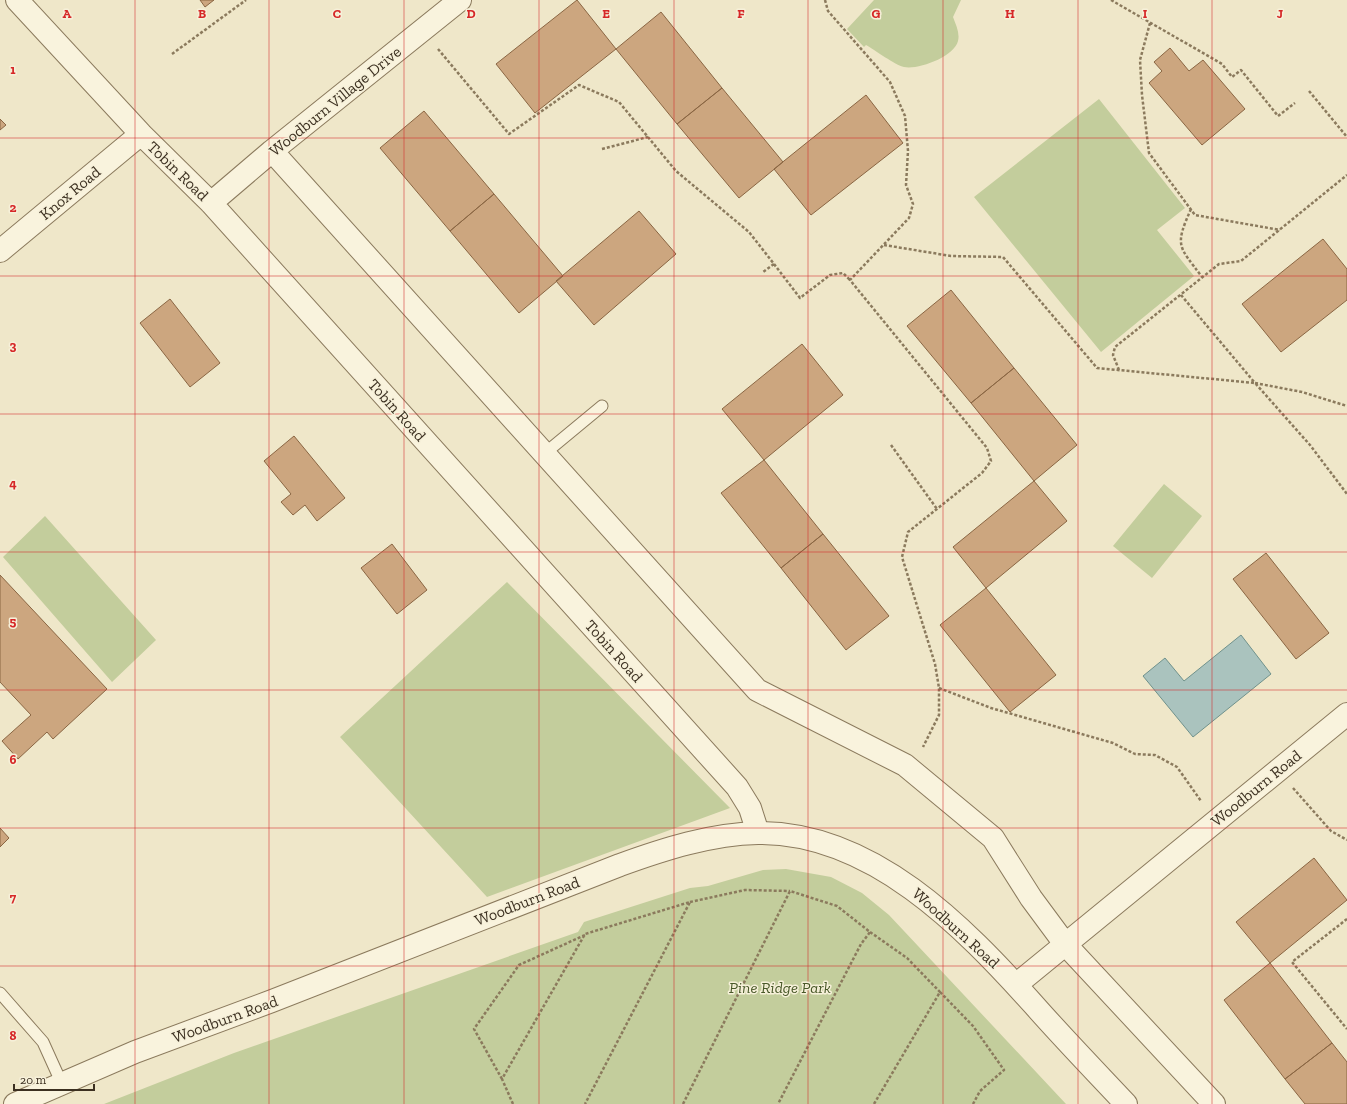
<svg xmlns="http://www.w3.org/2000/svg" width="1347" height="1104" viewBox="0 0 1347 1104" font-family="'Zilla Slab',serif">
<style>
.green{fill:#c3cd9c}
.water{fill:#aac3be;stroke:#70928c}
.building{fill:#cca67f;stroke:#8a6643}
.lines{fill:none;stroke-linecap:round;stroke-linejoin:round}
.service-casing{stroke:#8b7a5d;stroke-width:13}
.minor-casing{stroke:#8b7a5d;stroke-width:24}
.tertiary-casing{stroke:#8b7a5d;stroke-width:24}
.path{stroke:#8b7a5d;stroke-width:2.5;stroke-dasharray:3 2;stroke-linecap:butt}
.service{stroke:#f9f3dd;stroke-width:11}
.minor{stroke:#f9f3dd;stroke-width:22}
.tertiary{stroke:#f9f3dd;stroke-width:22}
.grid{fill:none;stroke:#d62828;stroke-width:1;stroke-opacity:0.55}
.labels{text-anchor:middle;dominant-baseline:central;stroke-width:3;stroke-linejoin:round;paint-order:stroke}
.street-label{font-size:16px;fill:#3c3021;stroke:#f6f0d9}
.park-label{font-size:16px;font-style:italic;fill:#485828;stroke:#f6f0d9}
.grid-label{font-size:13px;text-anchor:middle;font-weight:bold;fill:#d62828;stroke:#f6f0d9;stroke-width:3;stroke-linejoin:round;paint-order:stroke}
</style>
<rect width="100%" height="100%" fill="#efe7c9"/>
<path class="green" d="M874 0H961L953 17C956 25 960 33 958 41 954 57 918 70 904 67 895 65 875 50 866 45L864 47 847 29Z
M1099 99 1185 208 1157 230 1194 276 1101 352 974 197Z
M1164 484 1202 516 1152 578 1113 546Z
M45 516 156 640 112 682 3 557Z
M507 582 730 808 487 897 340 737Z
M786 869 831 877 862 893 889 915 1066 1104H104L234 1053 578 932 584 922 690 888 708 886 763 870Z"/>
<path class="water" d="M1241 635 1271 674 1193 737 1143 676 1165 658 1184 681Z"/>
<path class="building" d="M200 0H214L205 7Z
M577 0 616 49 535 113 496 64Z
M661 12 722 88 677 124 616 49Z
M1170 48 1189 71 1203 60 1245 109 1202 145 1149 83 1162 71 1154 62Z
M722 88 783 162 739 198 677 124Z
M866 95 903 143 811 215 774 169Z
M424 111 494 194 450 231 380 148Z
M0 119 6 125 0 130Z
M494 194 563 276 519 313 450 231Z
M639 211 676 254 594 325 556 281Z
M1323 239 1347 269V300L1281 352 1242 304Z
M951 290 1014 368 971 403 907 326Z
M170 299 220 363 190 387 140 323Z
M802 344 843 395 764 460 722 409Z
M1014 368 1077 445 1034 481 971 403Z
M294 436 345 498 317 521 305 505 293 515 281 502 291 494 264 461Z
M764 460 823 534 781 568 721 493Z
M1034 481 1067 521 986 588 953 547Z
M823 534 889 616 846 650 781 568Z
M392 544 427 590 397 614 361 568Z
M1266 553 1329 633 1296 659 1233 579Z
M0 575 107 689 53 739 47 732 18 759 2 741 31 715 0 682Z
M986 588 1056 675 1010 712 940 625Z
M0 828 9 838 0 847Z
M1314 858 1347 900 1270 963 1236 922Z
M1270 963 1332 1043 1285 1079 1224 1000Z
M1332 1043 1347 1062V1104H1305L1285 1079Z"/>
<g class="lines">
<defs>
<path id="service" d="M544 454 602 406
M0 993 43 1042 62 1084"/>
<path id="minor" d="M17 0 141 134 211 203 737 787 750 808 758 833
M272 151 757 690 905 765 993 838 1031 898 1065 944 1214 1104
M211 203 272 151 460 0
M0 251 141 134
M1017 984 1347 714"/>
<path id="tertiary" d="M15 1104 135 1052 272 1001 620 865C664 849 711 834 758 833 872 832 963 926 1034 1005 1064 1039 1095 1071 1126 1104"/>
</defs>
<use href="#service" class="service-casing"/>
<use href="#minor" class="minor-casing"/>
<use href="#tertiary" class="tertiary-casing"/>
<path class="path" d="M825 0 828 11 890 82 905 116 908 151 906 185 913 204 909 218 850 280 987 448 991 461 982 473 908 532 902 557 935 664 939 688V715L923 747
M1111 0 1222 64 1232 77 1241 70 1278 116 1295 103
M1150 23 1140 60 1142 95 1149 153 1195 215 1280 230
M438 49 509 134 579 85 619 102 676 171 749 232 774 264 763 272
M172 54 246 0
M1309 91 1347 137
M602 149 648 137
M1191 209C1174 247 1179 246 1202 277
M884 245 951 256 1003 257 1097 368 1255 383 1310 445 1347 494
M774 264 800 298 830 275 843 273 850 280
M1181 295 1255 383 1302 392 1347 406
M1119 370 1113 355 1115 347 1219 264 1241 261 1347 175
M891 445 937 509
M939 688 991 708 1113 743 1135 754 1155 755 1177 767 1201 801
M1293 788 1331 831 1347 840
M690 902 745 890 790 891
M1347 919 1292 962 1347 1029
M870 932 907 958 940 992
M502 1079 474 1029 519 965 585 935
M513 1104 502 1079 585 934 690 902 585 1104
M683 1104 790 891 837 906 870 932 861 944 778 1104
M874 1104 940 992 973 1026 1004 1070 980 1091 973 1104"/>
<use href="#service" class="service"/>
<use href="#minor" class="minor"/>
<use href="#tertiary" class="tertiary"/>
</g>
<path class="grid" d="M135 0V1104M269 0V1104M404 0V1104M539 0V1104M674 0V1104M808 0V1104M943 0V1104M1078 0V1104M1212 0V1104M0 138H1347M0 276H1347M0 414H1347M0 552H1347M0 690H1347M0 828H1347M0 966H1347"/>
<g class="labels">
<g class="street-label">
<text transform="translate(335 101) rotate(-39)">Woodburn Village Drive</text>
<text transform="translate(178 171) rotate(44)">Tobin Road</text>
<text transform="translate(70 193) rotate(-40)">Knox Road</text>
<text transform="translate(397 410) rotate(48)">Tobin Road</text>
<text transform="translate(614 651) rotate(48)">Tobin Road</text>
<text transform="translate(1256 788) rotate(-39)">Woodburn Road</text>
<text transform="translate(527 901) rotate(-21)">Woodburn Road</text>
<text transform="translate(956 928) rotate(42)">Woodburn Road</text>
<text transform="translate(225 1019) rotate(-20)">Woodburn Road</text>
</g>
<g class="park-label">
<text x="780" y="987">Pine Ridge Park</text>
</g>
</g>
<g class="grid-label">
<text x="67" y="18">A</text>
<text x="202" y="18">B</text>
<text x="337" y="18">C</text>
<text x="471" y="18">D</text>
<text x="606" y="18">E</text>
<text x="741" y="18">F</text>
<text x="876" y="18">G</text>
<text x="1010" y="18">H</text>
<text x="1145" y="18">I</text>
<text x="1280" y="18">J</text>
<text x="13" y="74">1</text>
<text x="13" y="212">2</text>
<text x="13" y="350">3</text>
<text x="13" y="488">4</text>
<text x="13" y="626">5</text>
<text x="13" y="764">6</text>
<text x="13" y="902">7</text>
<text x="13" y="1040">8</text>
</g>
<path d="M14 1084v6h80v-6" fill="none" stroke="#3c3021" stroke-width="2"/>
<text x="20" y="1084" font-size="12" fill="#3c3021" stroke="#f6f0d9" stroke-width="3" paint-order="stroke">20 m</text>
</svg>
